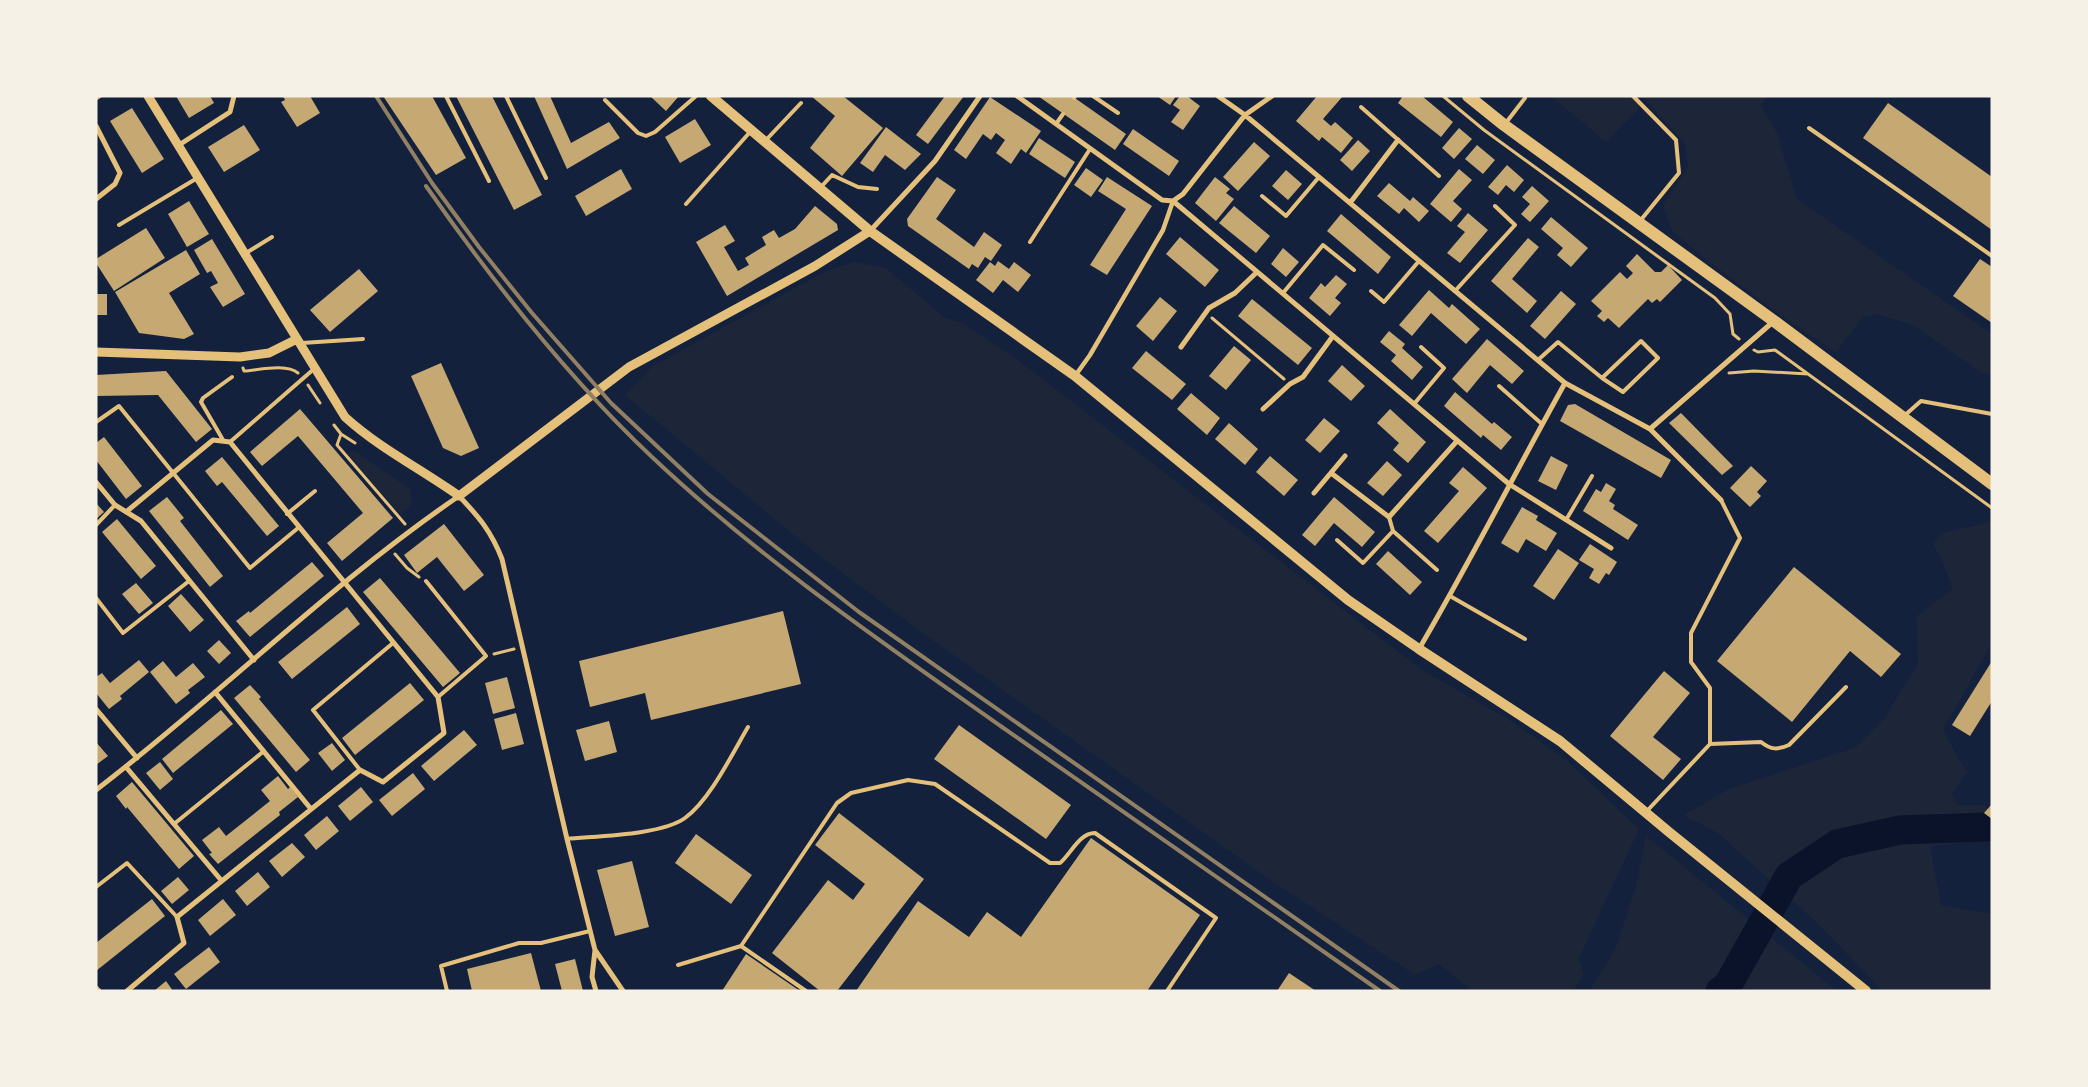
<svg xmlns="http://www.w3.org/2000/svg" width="2088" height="1087" viewBox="0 0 2088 1087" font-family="Literata,serif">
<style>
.green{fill:#1d2539}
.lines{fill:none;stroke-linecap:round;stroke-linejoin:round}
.river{stroke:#0b132b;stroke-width:29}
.building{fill:#c6a872}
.path{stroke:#e5c07b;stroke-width:3}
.service{stroke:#e5c07b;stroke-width:4}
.pedestrian{stroke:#e5c07b;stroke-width:4.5}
.minor{stroke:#e5c07b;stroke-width:5}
.tertiary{stroke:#e5c07b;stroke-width:9}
.secondary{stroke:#e5c07b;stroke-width:10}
.primary{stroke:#e5c07b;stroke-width:12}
.rail{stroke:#918062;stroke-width:4}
</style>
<rect width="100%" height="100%" fill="#14213d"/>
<path class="green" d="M1551 96H1633L1642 105 1606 142Z
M1642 96H1766L1761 106 1777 133 1797 199 1992 334V373H1982L1913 325 1879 315 1863 317 1836 352 1780 315 1704 258 1672 231 1663 205 1688 167 1685 144Z
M854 262 886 268 945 318 962 323 1011 355 1422 670 1508 719 1566 760 1639 829 1579 958 1584 975 1573 991H1472L1439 964 1415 975 1266 877 931 639 812 550 625 395 653 366 824 272Z
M353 450 410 489 412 505 400 514 348 454Z
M1992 522V643L1943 730 1958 758 1968 771 1952 793 1957 805H1985L1992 818V840L1930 846 1941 905 1992 914V991H1883L1816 922 1719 834 1684 815 1729 789 1855 748 1883 720 1918 664 1917 616 1953 589 1941 558 1933 544 1942 533Z
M1646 836 1837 991H1589L1616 948 1636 886Z"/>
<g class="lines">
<path class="river" d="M1720 991 1728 985 1789 876 1837 844 1900 830 1987 827"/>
</g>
<path class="building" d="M176 96H210L214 103 189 118Z
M283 96H310L320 113 297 127 281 102 285 100Z
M383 96H432L466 158 436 175Z
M456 96H492L542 195 514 210Z
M534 96H550L571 143 609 122 620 138 567 169Z
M650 96H679L666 111Z
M811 96H843L883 128 842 176 810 148 835 116Z
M945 96H964L928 144 916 135Z
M1038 96H1072L1126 134 1115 150Z
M1157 96H1176L1170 105Z
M1180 96H1187L1200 106 1183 130 1171 122 1180 110 1173 105Z
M1317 96H1343L1323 119 1331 126 1335 122 1353 138 1341 153 1322 137 1319 141 1296 121Z
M1403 96H1422L1453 122 1441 137 1398 103Z
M990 97 1041 131 1026 153 1021 149 1011 164 996 153 1005 140 996 133 991 140 983 134 966 159 954 150Z
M1888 103 1992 177V230L1863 138Z
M132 108 164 159 142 173 110 121Z
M695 119 711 145 680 163 665 137Z
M244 125 260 150 224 172 208 147Z
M886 127 921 154 905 170 885 155 873 172 860 163Z
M1459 128 1472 139 1454 159 1442 148Z
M1133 129 1179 161 1169 176 1123 144Z
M1039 138 1075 162 1065 178 1029 154Z
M1358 140 1370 151 1352 171 1340 160Z
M1254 142 1270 156 1238 191 1223 177Z
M1477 145 1495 160 1483 174 1465 159Z
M1507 165 1524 180 1514 192 1506 185 1498 195 1488 187Z
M1086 168 1103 180 1091 197 1074 185Z
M621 169 632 189 586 216 575 196Z
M1459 169 1472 180 1453 201 1462 209 1451 222 1430 204Z
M1286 170 1302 184 1288 200 1272 186Z
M937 177 956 190 936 219 974 247 984 232 1002 245 991 261 985 257 978 268 972 264 969 269 908 226 907 219Z
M1107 177 1152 206 1107 275 1090 265 1126 209 1098 191Z
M1215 177 1230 189 1226 193 1234 199 1216 221 1195 203Z
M1389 183 1410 201 1413 197 1429 211 1419 222 1404 208 1399 214 1377 196Z
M1532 186 1549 201 1530 222 1521 214 1530 204 1522 197Z
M189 201 209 234 187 247 168 214Z
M815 206 837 224 838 230 727 296 696 242 725 225 735 241 724 247 738 271 749 265 745 258 766 245 762 237 774 230 779 238 795 229Z
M1234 206 1270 236 1256 253 1219 223Z
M1468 213 1488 230 1460 263 1447 253 1465 232 1457 226Z
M1341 214 1391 257 1378 274 1327 231Z
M1551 217 1588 248 1571 267 1557 255 1563 248 1541 229Z
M146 228 165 258 114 291 96 263V259Z
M1180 237 1219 270 1205 287 1166 254Z
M1528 238 1539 247 1512 279 1537 301 1527 313 1491 281Z
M212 239 245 294 223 307 210 287 218 283 211 271 207 273 194 250Z
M1283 248 1299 262 1286 277 1271 264Z
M186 250 200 274 169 293 194 334 184 339 139 333 115 292Z
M1637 254 1655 272H1661L1668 265 1682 280 1660 302 1657 299 1652 303 1648 299 1619 328 1608 318 1604 322 1597 316 1602 311 1591 301 1620 272 1627 279 1633 273 1626 266Z
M1980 259 1992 267V323L1953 296Z
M998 261 1009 269 1014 262 1031 275 1018 292 1003 280 993 293 976 280 990 262 995 266Z
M359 269 378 291 330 332 310 310Z
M1336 275 1347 284 1335 298 1341 303 1330 316 1309 298 1321 283 1325 287Z
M1429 290 1449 308 1452 304 1480 329 1466 344 1431 313 1412 336 1399 325Z
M1561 291 1576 304 1545 339 1530 326Z
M96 294H107V315H96Z
M1160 297 1177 311 1153 341 1136 326Z
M1252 299 1312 348 1298 365 1238 316Z
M1389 331 1405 344 1402 348 1423 367 1412 380 1391 361 1396 355 1380 342Z
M1487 339 1524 371 1512 384 1490 365 1467 393 1452 379Z
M1234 346 1251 360 1226 390 1209 376Z
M1146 351 1186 384 1172 400 1132 368Z
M441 363 479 448 461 456 443 448 411 376Z
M1342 365 1365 386 1351 401 1328 381Z
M166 371 212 429 196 442 158 395 96 396V375Z
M1455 392 1492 424 1494 422 1512 437 1501 450 1483 435 1481 438 1444 406Z
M1191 393 1220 418 1207 435 1177 409Z
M1575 404 1671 460 1661 478 1560 421 1568 405Z
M300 409 393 518 342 561 327 543 363 513 298 436 262 466 250 452Z
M1390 409 1426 442 1408 463 1393 450 1399 443 1377 423Z
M1681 413 1733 466 1722 475 1669 423Z
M1324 418 1340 431 1320 453 1305 440Z
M1229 423 1258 449 1245 465 1215 439Z
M104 437 142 486 126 499 96 460V443Z
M1270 456 1298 480 1284 496 1256 472Z
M1551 456 1568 465 1556 490 1538 481Z
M222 457 279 526 267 536 222 482 217 486 205 471Z
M1387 461 1402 475 1383 496 1367 483Z
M1751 466 1767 481 1757 492 1761 496 1750 507 1730 488Z
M1463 467 1487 488 1438 543 1424 531 1459 491 1449 483Z
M1606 483 1616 489 1609 501 1615 505 1613 509 1638 525 1628 540 1583 511 1596 489 1601 492Z
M167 497 184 518 180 521 223 576 210 587 149 511Z
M1334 497 1375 532 1362 547 1334 523 1315 546 1302 535Z
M96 503 104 512 96 519Z
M1522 507 1538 516 1536 520 1557 533 1546 551 1526 539 1518 553 1501 543Z
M117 519 156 566 141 579 102 532Z
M444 524 484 575 464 591 437 557 417 573 404 555Z
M1590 544 1617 562 1609 575 1606 573 1599 584 1589 578 1594 569 1579 560Z
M1558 549 1579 563 1554 600 1533 586Z
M1388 551 1422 582 1410 595 1376 564Z
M312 562 324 576 250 637 236 621 249 611 250 613Z
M1794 567 1901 654 1881 677 1850 651 1792 722 1717 661Z
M380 578 460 673 443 687 363 592Z
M136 583 153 603 139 614 122 594Z
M181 594 204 620 190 632 168 606Z
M347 607 360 624 292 679 278 662Z
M783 611 801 684 651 720 645 693 590 707 579 661Z
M219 640 231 653 219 664 207 651Z
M139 660 149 672 120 696 122 699 109 709 96 693V677L102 673 110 683Z
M163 661 176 677 193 663 205 677 188 690 190 693 176 704 150 672Z
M1992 661V701L1970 736 1952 725Z
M1664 671 1690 693 1653 737 1681 759 1663 780 1610 736Z
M507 677 515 708 493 714 485 683Z
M410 683 424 700 355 755 342 738Z
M250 685 261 697 259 699 310 760 296 772 234 698Z
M221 710 233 724 173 773 162 759Z
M516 713 524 744 502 750 494 719Z
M609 721 617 752 585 761 576 730Z
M959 725 1071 805 1046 839 934 759Z
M464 730 477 745 434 781 421 766Z
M96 742 108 756 96 765Z
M332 743 345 760 332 771 318 753Z
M160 762 173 779 160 790 146 773Z
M413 773 425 789 392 816 379 800Z
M278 776 288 789 290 787 298 797 279 812 280 815 218 864 209 854 212 853 202 840 219 827 226 836 270 801 261 790Z
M132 782 194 856 179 869 127 807 126 809 116 796Z
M361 787 373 802 350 821 338 806Z
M1992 804V819L1984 813Z
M839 813 924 879 837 991H820L772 953 828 880 853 900 865 884 815 845Z
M327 816 339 831 316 850 304 835Z
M696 834 752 875 731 904 675 863Z
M1091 838 1200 915 1147 991H856L918 901 969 937 987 912 1021 937Z
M292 843 305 857 282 877 269 861Z
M632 861 649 927 615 936 597 870Z
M258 872 270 887 247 906 235 891Z
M178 877 189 890 172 904 161 891Z
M152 899 165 916 96 971V943Z
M223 899 236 915 210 936 198 920Z
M209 947 220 962 186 989 174 974Z
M531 953 541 991H472L467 969Z
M746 954 800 991H722Z
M575 959 583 991H562L555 964Z
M1289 973 1316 991H1277Z
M166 981 173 991H154Z"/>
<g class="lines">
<path class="path" d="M1443 96 1484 130 1715 298 1730 314 1733 334 1739 339
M1212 318 1284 379
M1754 350 1758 352 1775 350 1992 508
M243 368 244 371C259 370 286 363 298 373
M1729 373 1754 371 1808 374
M308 385 320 403
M334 425 341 434 355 443
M341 434 337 445 405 524
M395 554 407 568 419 577
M494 654 514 649"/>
<path class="service" d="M446 96 489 181
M506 96 546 178
M1093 96 1118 113
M1633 96 1676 140 1679 173 1640 221
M1074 98 1075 96
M605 100 638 133 646 136 655 132 696 96
M1361 107 1439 176
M1056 124 1063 114
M1505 124 1525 98
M1809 128 1992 256
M766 140 801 103
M821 187 832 175 858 187 877 189
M1262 196 1286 216 1319 177
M686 204 750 132
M119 225 199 177
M1030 242 1090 149
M246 253 272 237
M1371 291 1384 302 1419 261
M1455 291 1515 225 1495 206
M1283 293 1323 245 1354 270
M302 343 363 339
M1538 360 1558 342 1602 378 1623 392 1658 358 1641 341 1602 378
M1499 386 1542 424
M1414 404 1444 368 1421 347
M1904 416 1921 401 1992 414
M96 422 119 406 250 568 298 528
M223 440 201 402 203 398 232 377
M230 442 315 368
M287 514 315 491
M1566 520 1592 476
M96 525 115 505
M1393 531 1437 570
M1337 540 1363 563 1393 531 1389 517
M426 581 486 656 438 697
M1450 596 1525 639
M96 598 123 633 189 581
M1710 744 1761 742C1771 750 1778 750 1789 745L1846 687
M360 770 313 710 393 643
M1646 812 1710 744V688L1691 662V633L1740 538 1721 500
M174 824 264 751
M567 839C596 836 662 835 685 818 710 800 732 754 748 727
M96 887 127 863 177 917
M741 946 806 991
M678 965 741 946 837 803 851 793 908 780 935 784 1050 863H1060C1071 854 1079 833 1095 833L1216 918 1167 991
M447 991 441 966 519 943H541L590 931"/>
<path class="pedestrian" d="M1075 376 1090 355 1163 230 1173 201"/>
<path class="minor" d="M1017 96 1162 200 1173 201
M1218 96 1245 115 1565 383 1650 429 1721 500
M96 98 99 96
M96 126 120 173 115 184 96 199
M179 145 230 112 234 96
M1173 201 1509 484 1611 548
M1173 201 1183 194 1245 115 1272 96
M1350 203 1398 140
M870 231 935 161 980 96
M1181 347 1209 308 1235 293 1257 272
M1263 409 1290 384 1303 377 1333 336
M1650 429 1774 321
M1331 473 1389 517 1457 441
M96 482 115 505 141 521 254 660
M1314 493 1345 456
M126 512 213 440 230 442 438 697 444 733 383 782 360 770 177 917 184 943 127 991
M1419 649C1470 562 1516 471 1565 383
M215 692 311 809
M96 709 137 758
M126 767 221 880
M96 790C220 695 330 584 459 496 479 517 491 531 502 559L567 839 595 950 623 991
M595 950 592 977 596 991
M96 988 99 991"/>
<path class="tertiary" d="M148 96 345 417C379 448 421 469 459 496L629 367 815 266 870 231
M96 352 240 357 269 353 297 339"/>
<path class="secondary" d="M711 96 870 231 1075 376 1348 600 1419 649 1560 741 1669 832 1866 991"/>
<path class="primary" d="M1468 96 1504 125 1774 321 1992 484"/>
<path class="rail" d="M376 96 432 183 479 247 532 313 611 403 708 494 859 612 1399 991
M426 186C493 282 567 377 652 457 760 559 882 642 1002 727 1128 815 1254 903 1380 991"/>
</g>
<rect width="2088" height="1087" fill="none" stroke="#f6f1e7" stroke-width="195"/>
</svg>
